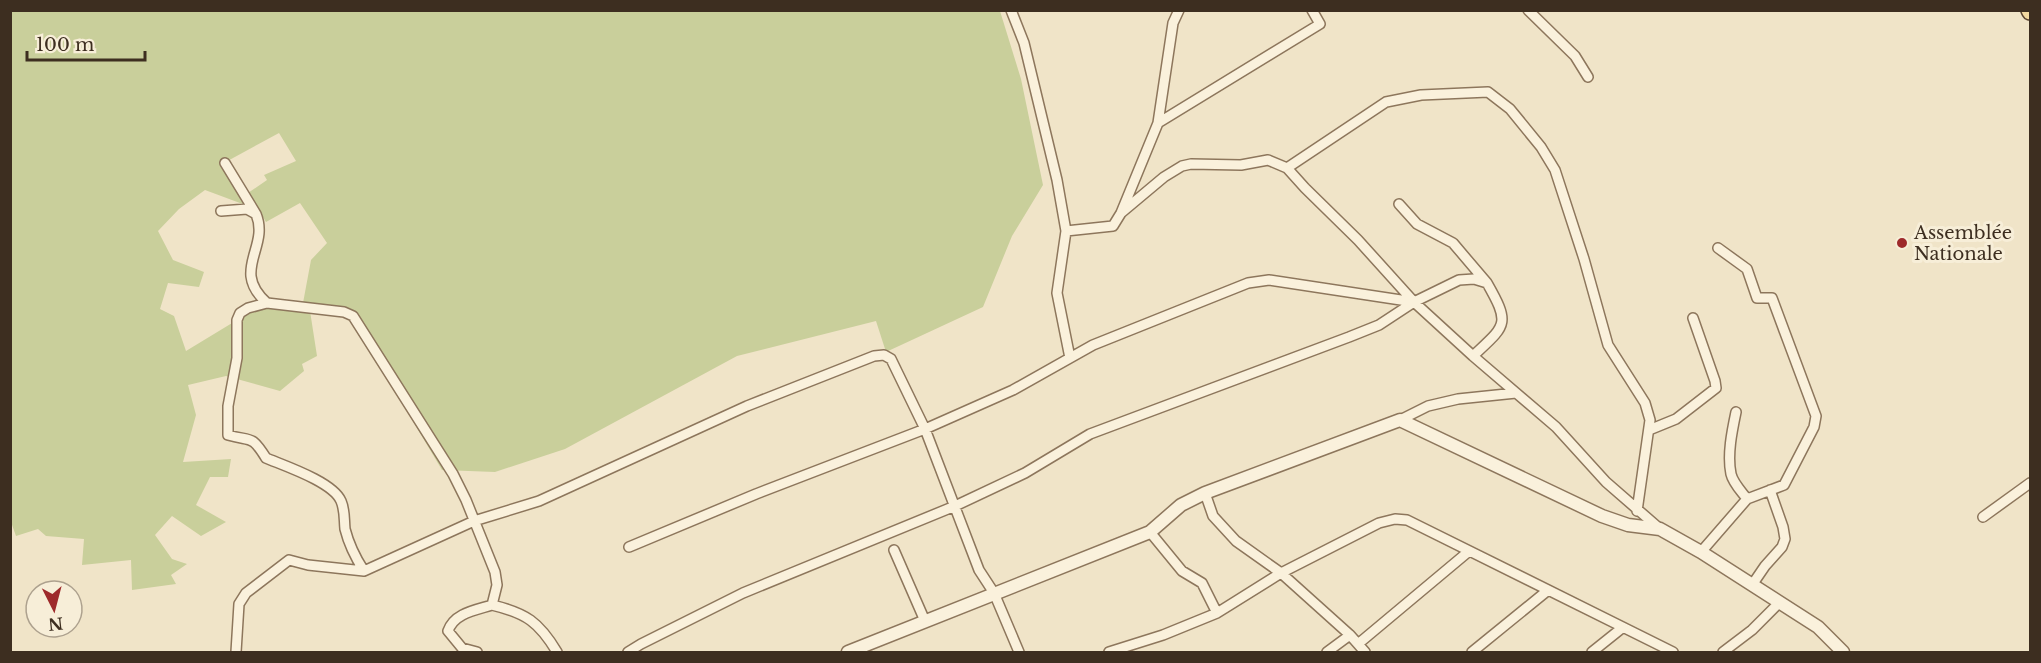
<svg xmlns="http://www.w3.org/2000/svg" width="2041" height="663" viewBox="0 0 2041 663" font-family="'Libre Baskerville',serif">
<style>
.green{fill:#c9cf9b}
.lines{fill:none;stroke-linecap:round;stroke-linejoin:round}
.minor-casing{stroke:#8d765c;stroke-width:12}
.tertiary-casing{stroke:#8d765c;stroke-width:15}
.primary-casing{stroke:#5b4430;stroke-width:18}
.minor{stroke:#faf1dc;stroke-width:9}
.tertiary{stroke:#faf1dc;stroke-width:12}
.primary{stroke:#f3d9a0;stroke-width:15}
.poi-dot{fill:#9e2a2b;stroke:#f7eed8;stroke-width:2}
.labels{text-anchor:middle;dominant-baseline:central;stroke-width:6;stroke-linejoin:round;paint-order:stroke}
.poi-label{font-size:18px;fill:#3d2e20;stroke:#f7eed8;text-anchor:start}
</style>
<rect width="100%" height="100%" fill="#f0e4c8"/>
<path class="green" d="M10 11H1000L1021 79 1043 185 1012 236 983 307 886 352 876 321 737 356 565 449 495 472 442 470 346 309 303 303 311 260 327 243 300 203 266 222 248 193 267 180 264 175 296 161 279 133 222 164 248 206 205 190 179 209 158 231 173 260 204 272 199 287 168 283 160 309 174 316 186 351 260 306 310 311 317 356 302 364 304 371 280 391 226 376 188 385 196 415 183 462 231 459 228 477H210L196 505 226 522 201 536 172 516 155 535 172 559 187 564 171 575 176 584 132 590 131 560 82 565 84 539 46 536 38 529 16 536 11 522Z"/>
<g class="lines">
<defs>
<path id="minor" d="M1011 10 1024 43 1057 180 1066 231 1057 293 1070 358
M1528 10 1575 56 1588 77
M1158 123 1320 24 1312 10
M225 163 256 214
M1287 168 1386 102 1421 95 1488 92 1510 109 1541 147 1555 170 1584 259 1608 345 1645 403 1650 420 1637 511
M1399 204 1417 224 1453 243 1487 283
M221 211 247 209 256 214C270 248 230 270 267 303L344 312 353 316 453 474 466 500 495 572 497 585 492 605C526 613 539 622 557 652
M1121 213 1164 177 1182 166 1191 164 1241 165 1268 160 1287 168 1305 188 1358 240 1414 302 1473 356 1556 427 1606 482 1660 529
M1066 231 1113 226 1121 213 1158 123 1173 23 1179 10
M267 303 248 308 240 313 237 320V358L228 406V435C252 442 251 434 266 458 285 466 333 482 341 501 345 510 344 519 345 529 349 545 355 557 364 571
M1736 412C1732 431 1727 455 1731 474 1733 483 1742 492 1747 499
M1400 420 1428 406 1458 399 1516 393
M1649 430 1676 419 1716 388 1715 381 1693 318
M1205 493 1213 516 1236 541 1281 573 1350 635 1365 652
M1983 517 2030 483
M1150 532 1182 571 1202 583 1217 613
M629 547 756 494 925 429 1013 390 1093 345 1248 283 1269 280 1414 302
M894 550 925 621
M1701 552 1747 499 1784 485 1814 427 1816 416 1772 298H1757L1747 269 1718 248
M1752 585 1765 566 1782 547 1785 539 1783 527 1770 490
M1358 644 1468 552
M236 652 239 604 246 593 289 560 308 565 364 571 474 521 539 501 747 406 874 356 884 355 891 359 925 429 979 570 994 593 1019 652
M477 652 462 648 448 631C454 613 476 610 492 605
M628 652 641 644 743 593 955 506 1025 473 1090 434 1349 337 1379 325 1414 302 1459 280 1474 279 1487 283C1511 325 1506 325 1473 356
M1109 652 1163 635 1217 613 1281 573 1379 523 1395 519 1407 520 1673 652
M1327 652 1350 635
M1472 652 1547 591
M1592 652 1622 628
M1723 652 1752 630 1780 602"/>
<path id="tertiary" d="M848 652 1150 532 1181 505 1205 493 1400 420 1602 516 1628 525 1660 529 1701 552 1818 627 1843 652"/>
<path id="primary" d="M2029 10 2030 12"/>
</defs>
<use href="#minor" class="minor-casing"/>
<use href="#tertiary" class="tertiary-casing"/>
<use href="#primary" class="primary-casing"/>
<use href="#minor" class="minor"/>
<use href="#tertiary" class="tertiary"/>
<use href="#primary" class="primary"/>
</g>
<circle class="poi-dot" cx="1902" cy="243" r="6"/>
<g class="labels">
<g class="poi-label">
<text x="1914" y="233">Assemblée<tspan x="1914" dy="21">Nationale</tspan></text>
</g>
</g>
<rect width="2041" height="663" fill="none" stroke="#3d2e20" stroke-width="24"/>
<g transform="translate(54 609) rotate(174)"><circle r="28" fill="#f7eed8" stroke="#ada18e" stroke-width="1.5"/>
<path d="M0-4.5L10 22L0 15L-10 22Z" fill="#9e2a2b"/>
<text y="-9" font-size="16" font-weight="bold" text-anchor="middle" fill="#3d2e20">N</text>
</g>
<path d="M27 51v9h118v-9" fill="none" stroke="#3d2e20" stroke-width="3"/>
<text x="36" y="51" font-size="18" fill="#3d2e20" stroke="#f7eed8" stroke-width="4.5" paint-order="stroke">100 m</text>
</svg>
